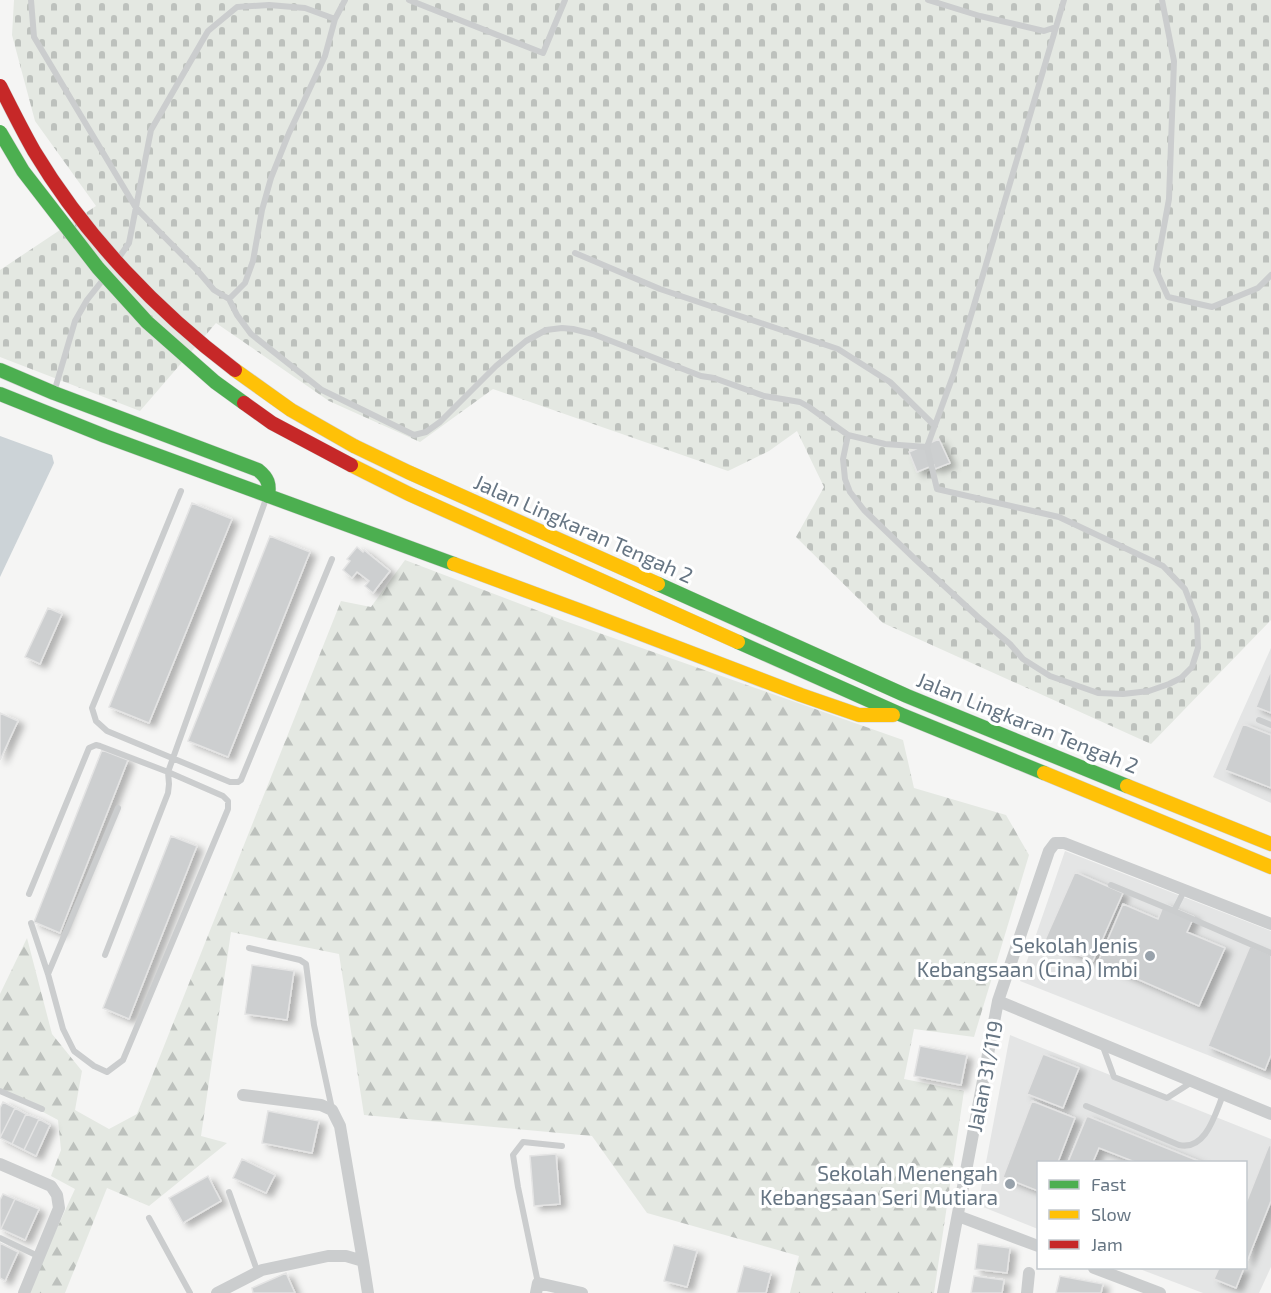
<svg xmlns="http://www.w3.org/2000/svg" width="1271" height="1293" viewBox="0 0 1271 1293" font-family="'Exo 2',sans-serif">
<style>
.built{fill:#e4e5e5}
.forest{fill:url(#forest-firs)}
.cemetery{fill:url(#cemetery-stones)}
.water{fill:#ccd3d7}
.building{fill:#cdcfd0;stroke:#e4e4e4;stroke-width:1.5;filter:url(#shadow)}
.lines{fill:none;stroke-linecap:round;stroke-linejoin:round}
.fast-casing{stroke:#d1d1d2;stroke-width:15}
.slow-casing{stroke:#d1d1d2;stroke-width:15}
.lane{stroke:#cbcdce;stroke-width:6}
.street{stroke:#cbcdce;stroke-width:12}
.fast{stroke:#4caf50;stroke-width:14}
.slow{stroke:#ffc107;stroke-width:14}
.fast-bridge-casing{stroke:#d1d1d2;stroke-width:15;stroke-linecap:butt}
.slow-bridge-casing{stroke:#d1d1d2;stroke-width:15;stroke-linecap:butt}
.jam-bridge-casing{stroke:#d1d1d2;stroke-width:15;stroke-linecap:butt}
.fast-bridge{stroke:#4caf50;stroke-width:14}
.slow-bridge{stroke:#ffc107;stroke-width:14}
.jam-bridge{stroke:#c62828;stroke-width:14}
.poi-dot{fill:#98a2ab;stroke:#fff;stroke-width:2}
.labels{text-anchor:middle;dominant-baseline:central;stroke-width:6;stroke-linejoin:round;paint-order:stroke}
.street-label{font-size:21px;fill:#667583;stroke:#fff}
.poi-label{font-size:21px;fill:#667583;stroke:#fff;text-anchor:end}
</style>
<defs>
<pattern id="forest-firs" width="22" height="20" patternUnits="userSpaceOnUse" patternTransform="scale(1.5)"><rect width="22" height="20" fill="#e4e8e2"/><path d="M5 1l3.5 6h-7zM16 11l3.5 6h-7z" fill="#bdc1bd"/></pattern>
<pattern id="cemetery-stones" width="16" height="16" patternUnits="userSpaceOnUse" patternTransform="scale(1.5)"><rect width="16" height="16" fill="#e4e8e2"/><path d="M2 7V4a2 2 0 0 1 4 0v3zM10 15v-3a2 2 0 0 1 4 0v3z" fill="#bdc1bd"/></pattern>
<filter id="shadow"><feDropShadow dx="6" dy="4" stdDeviation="3" flood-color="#0004"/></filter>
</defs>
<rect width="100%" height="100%" fill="#f5f5f4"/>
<path class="built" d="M1271 648V803L1213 777Z
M1065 851 1271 931V1080L1020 981Z
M1010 1035 1271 1139V1267L1259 1293H1203L1137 1268H1246V1162H1038V1229L978 1205Z"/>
<path class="forest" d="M405 560 565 621 903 740 914 788 1006 815 1029 855 974 1037 914 1029 904 1079 964 1091 934 1293H790L799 1256 647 1213 592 1136 364 1115 339 954 231 932 201 1136 227 1143 149 1206 107 1188 65 1293H27L75 1189 51 1176 61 1150 58 1120 0 1089V994L27 938 52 1034 82 1071 75 1110 109 1129 137 1114 341 601 371 607Z"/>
<path class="cemetery" d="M14 0H1271V620L1151 744 883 623 796 537 824 487 797 431 769 451 728 471 493 389 420 442 329 401 216 323 140 411 0 357V270L96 206 35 121 12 35Z"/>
<path class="water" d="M0 436 52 455 54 463 0 577Z"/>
<path class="building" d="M939 439 950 463 935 469 934 465 917 472 909 452Z
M192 503 232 519 149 723 109 707Z
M270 536 310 552 228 757 188 741Z
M357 547 363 552 364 550 390 571 373 593 365 586 369 581 357 572 352 578 343 570 350 561 347 559Z
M48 608 62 614 40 664 25 657Z
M1271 670V713L1256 707Z
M0 713 18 721 0 760Z
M1243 724 1271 735V788L1225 770Z
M102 750 128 760 60 933 34 922Z
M171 836 197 846 129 1019 103 1008Z
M1075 872 1123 893 1093 961 1045 940Z
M1123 904 1158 919 1164 904 1194 917 1187 932 1225 948 1199 1006 1098 962Z
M1250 946 1271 955V1055L1265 1070 1208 1046Z
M252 965 294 971 287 1020 245 1014Z
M920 1046 967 1055 961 1085 914 1076Z
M1043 1054 1079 1068 1063 1108 1027 1094Z
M1032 1101 1075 1118 1058 1162H1038V1191L1003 1177Z
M3 1102 15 1108 0 1138V1108Z
M15 1108 26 1114 12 1144 0 1138Z
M268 1111 319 1121 312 1153 262 1143Z
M26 1114 39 1119 24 1150 12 1144Z
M1087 1116 1201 1162H1135L1099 1148 1093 1162H1068Z
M39 1119 50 1125 36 1156 24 1150Z
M1269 1145 1271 1146V1201L1246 1264V1203Z
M556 1154 560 1204 534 1206 530 1156Z
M242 1159 275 1175 266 1193 233 1178Z
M208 1176 221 1201 183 1223 169 1198Z
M3 1194 15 1199 1 1229 0 1228V1200Z
M15 1199 39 1209 25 1240 1 1229Z
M0 1243 18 1252 5 1281 0 1278Z
M978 1244 1010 1248 1007 1273 975 1269Z
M674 1245 697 1251 687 1287 664 1281Z
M744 1266 771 1273 766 1293H737Z
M1219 1268H1244L1236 1288 1214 1279Z
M286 1273 295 1293H253L252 1288Z
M974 1276 1004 1280 1002 1293H971Z
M1060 1276 1103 1284 1101 1293H1056Z"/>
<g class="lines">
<defs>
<path id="fast" d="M0 370 54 393 258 470C268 478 270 484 268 496
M0 394 105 436 454 564
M658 584 907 696 1127 786
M738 642 902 715 1044 773"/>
<path id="slow" d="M354 446 408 472 658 584
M351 465 409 494 738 642
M454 564 584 612 801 695 859 715H893
M1044 773 1271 867
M1127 786 1271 844"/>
</defs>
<use href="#fast" class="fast-casing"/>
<use href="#slow" class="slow-casing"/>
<path class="lane" d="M31 0 34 37 136 208 197 270 214 290 229 299 245 283 253 261 262 210 271 178 289 133 325 56 335 19
M409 0 543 53 565 0
M928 0 980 16 1044 31 1056 27
M1162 0 1174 61 1169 199 1156 270 1168 297 1212 307 1258 288 1271 275
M575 253 660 289 838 349 890 382 935 426
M120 256 129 243 151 130 208 31 237 7 269 5 305 8 335 19 345 0
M229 299 237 315 251 334 322 390 414 435 426 432 440 422 496 366 526 341 546 330 562 328 573 329 593 334 701 376 714 378 764 396 800 402 809 407 848 435 885 444 927 447
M55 389 75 321 87 300 102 281
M848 435 843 459 845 479 850 492 864 510 916 560 978 617 1010 644 1023 659 1050 676 1098 693 1123 694 1149 691 1169 684 1181 678 1192 667 1198 648 1197 620 1185 589 1163 566 1059 517 937 489 927 447 954 373 1064 0
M181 491 92 708 96 721 107 731 230 782H238L241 780 332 559
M1259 720 1271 725
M1111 885 1174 911
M1184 891 1174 911 1271 953
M29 894 89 748 96 745 100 746 168 772 169 784 168 793 105 955
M31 923 48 974 63 1029 74 1051 94 1066 107 1072 123 1060 228 809V801L223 796 168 772 266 499
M249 948 300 960 306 964 314 1025 332 1109
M48 974 118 808
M1102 1044 1114 1077 1167 1098 1192 1082
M0 1091 42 1109
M1086 1106 1179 1145C1206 1151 1215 1114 1223 1095
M229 1192 258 1273
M149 1218 190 1293
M0 1238 38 1256
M538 1283 518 1187 513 1155 523 1142 562 1146"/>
<path class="street" d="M998 1001 1271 1114
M0 1164 51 1186 57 1195 59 1208 24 1293
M958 1216 1038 1246
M363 1261 368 1293
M1094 1268 1160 1293
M217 1293 262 1270 328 1256H346L363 1261 340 1126 332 1110 321 1105 243 1095
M536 1293 538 1283 582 1293
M943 1293 998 1001 1049 851 1055 843H1064L1271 924
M1027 1293 1029 1273"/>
<use href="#fast" class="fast"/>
<use href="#slow" class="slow"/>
<defs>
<path id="fast-bridge" d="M0 132 23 171 98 268 147 322 215 382 244 403"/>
<path id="slow-bridge" d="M235 370 291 410 354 446"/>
<path id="jam-bridge" d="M0 86C11 108 22 130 34 151 85 236 157 311 235 370
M244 403 272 423 351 465"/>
</defs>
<use href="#fast-bridge" class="fast-bridge-casing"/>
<use href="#slow-bridge" class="slow-bridge-casing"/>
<use href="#jam-bridge" class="jam-bridge-casing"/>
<use href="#fast-bridge" class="fast-bridge"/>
<use href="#slow-bridge" class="slow-bridge"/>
<use href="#jam-bridge" class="jam-bridge"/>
</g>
<g class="poi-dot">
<circle cx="1150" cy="956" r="6"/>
<circle cx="1010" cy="1184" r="6"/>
</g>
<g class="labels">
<g class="street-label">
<text transform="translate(584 528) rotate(24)">Jalan Lingkaran Tengah 2</text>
<text transform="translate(1028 722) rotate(22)">Jalan Lingkaran Tengah 2</text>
<text transform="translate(984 1076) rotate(-79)">Jalan 31/119</text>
</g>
<g class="poi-label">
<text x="1138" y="944">Sekolah Jenis<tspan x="1138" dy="24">Kebangsaan (Cina) Imbi</tspan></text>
<text x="998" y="1172">Sekolah Menengah<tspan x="998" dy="24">Kebangsaan Seri Mutiara</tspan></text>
</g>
</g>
<rect x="1037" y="1161" width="210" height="108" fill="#ffffff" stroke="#c2c8cd" stroke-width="1.5"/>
<rect x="1049" y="1180" width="30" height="9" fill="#4caf50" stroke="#c2c8cd" stroke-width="1.5"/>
<text x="1091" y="1191" font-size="18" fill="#667583">Fast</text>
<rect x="1049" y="1210" width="30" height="9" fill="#ffc107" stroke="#c2c8cd" stroke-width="1.5"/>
<text x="1091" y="1221" font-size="18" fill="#667583">Slow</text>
<rect x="1049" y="1240" width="30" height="9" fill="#c62828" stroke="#c2c8cd" stroke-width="1.5"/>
<text x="1091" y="1251" font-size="18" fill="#667583">Jam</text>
</svg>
